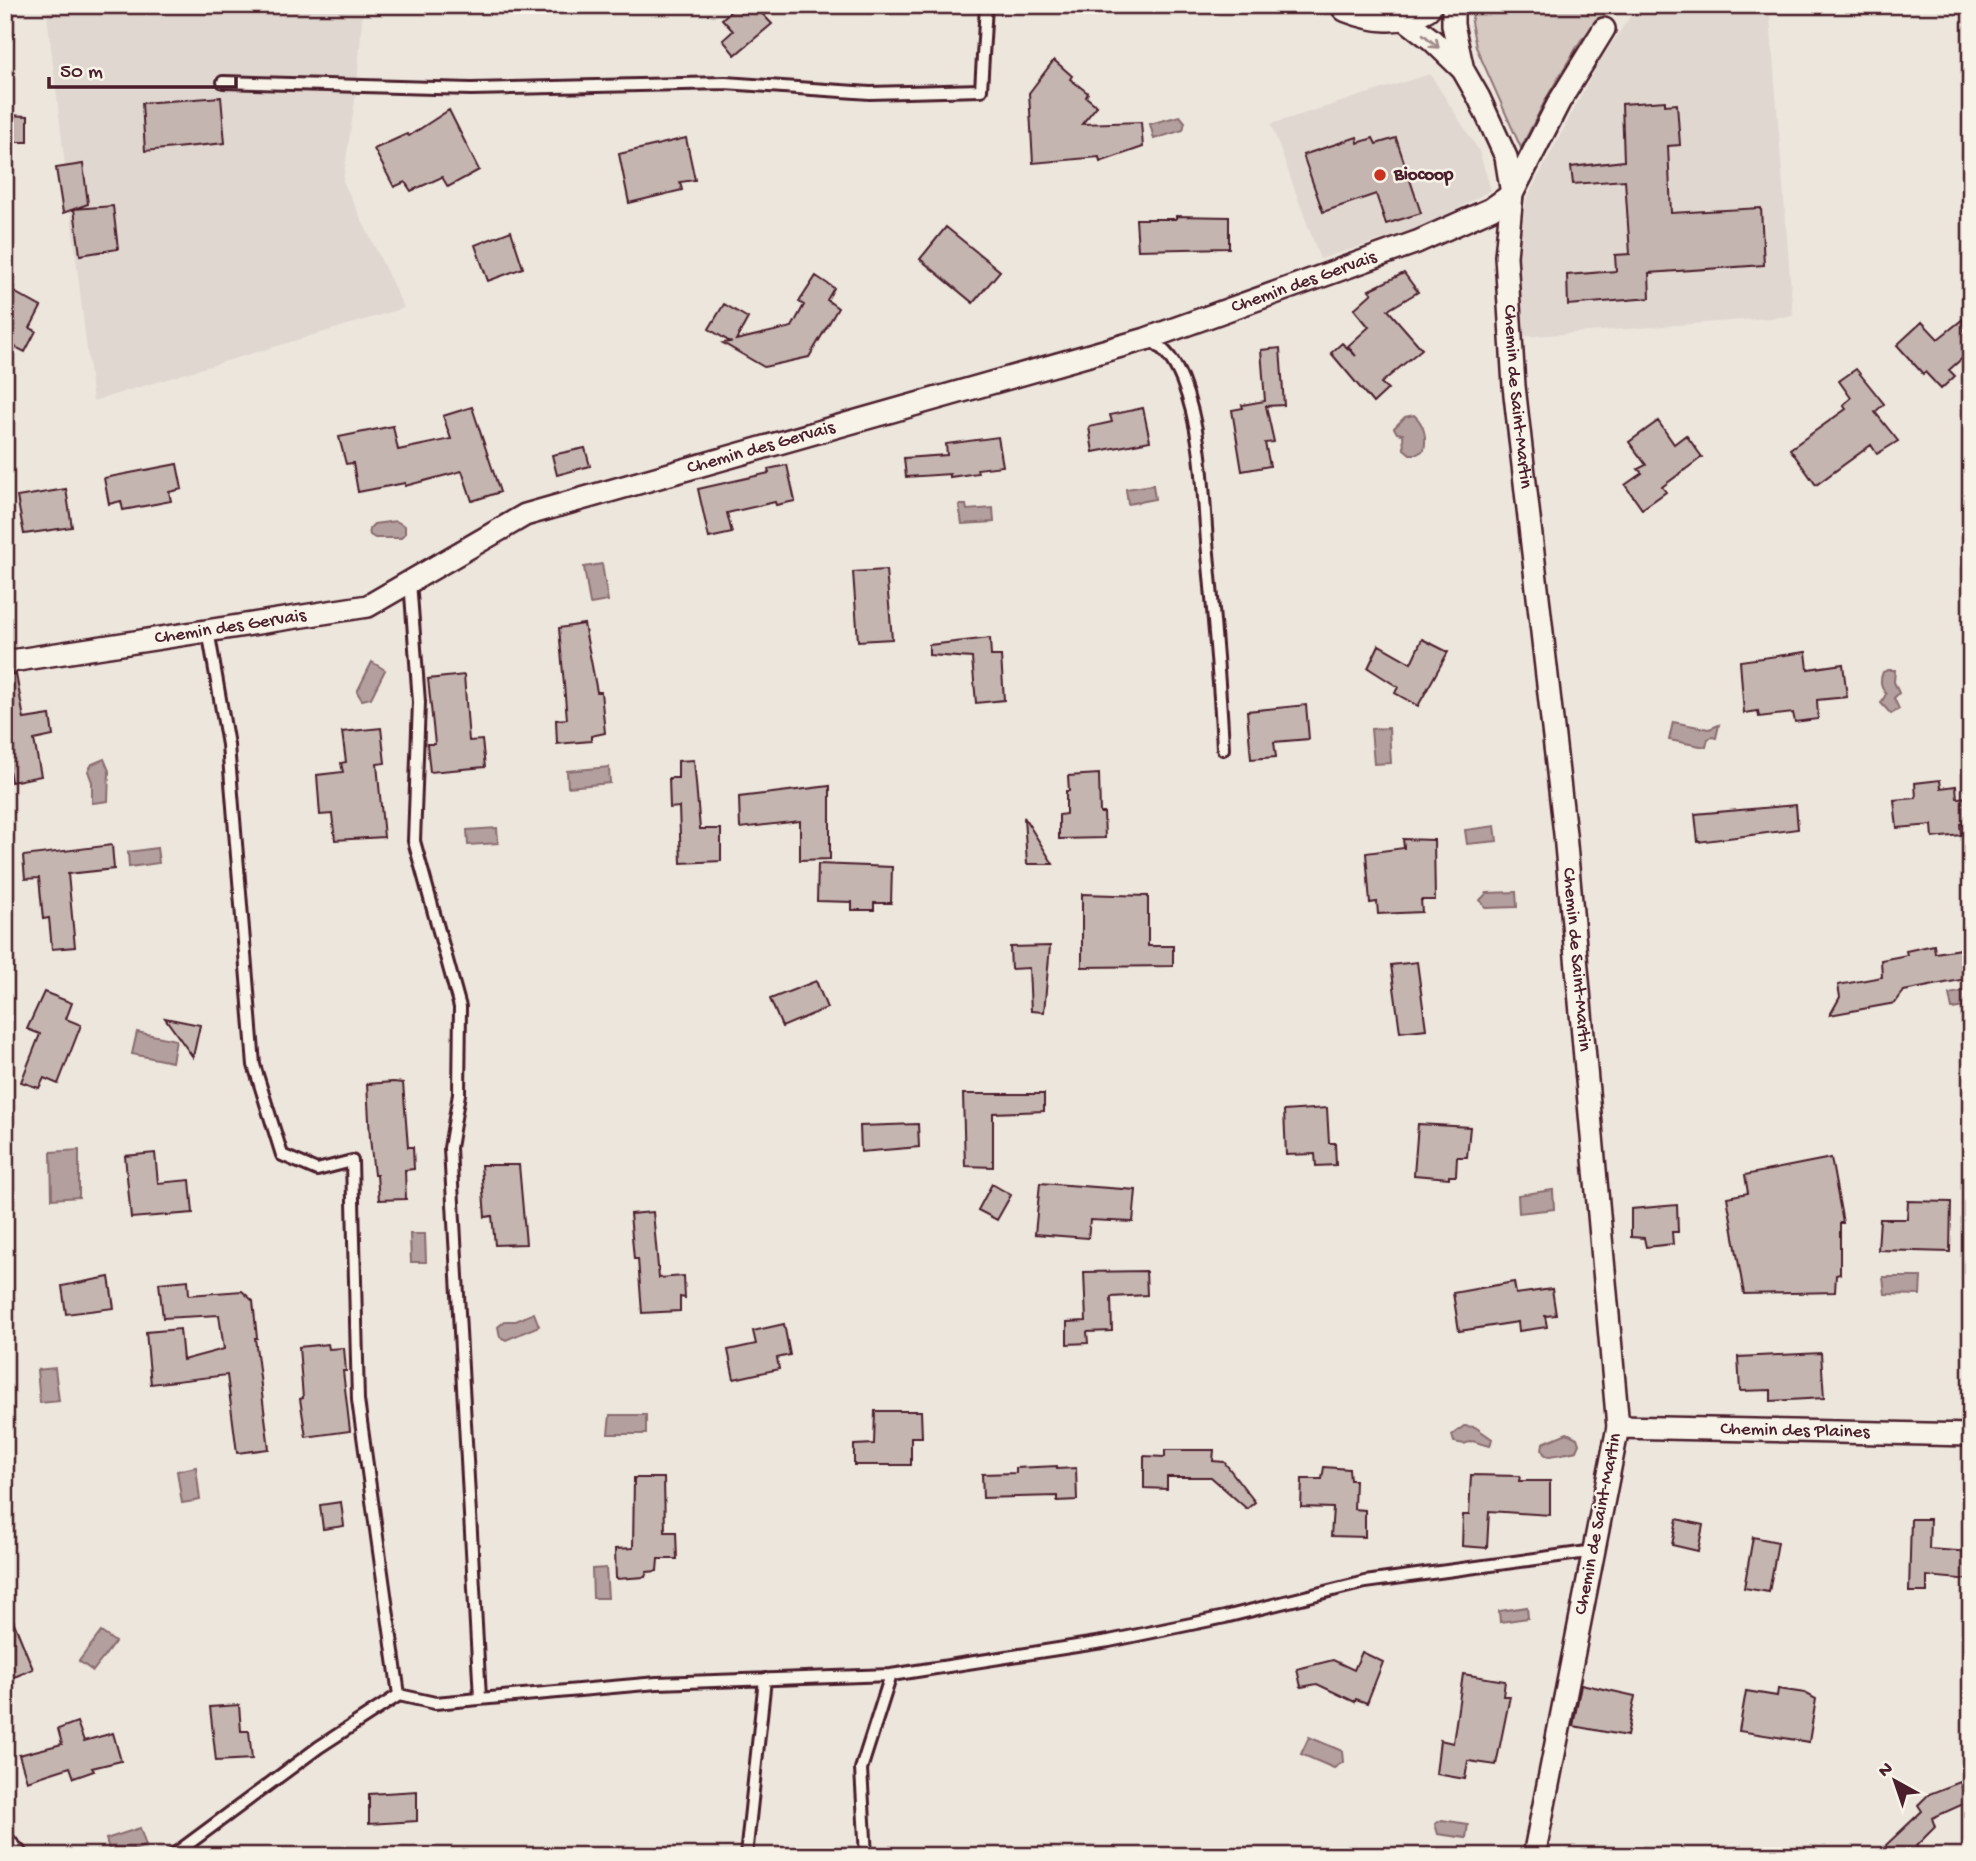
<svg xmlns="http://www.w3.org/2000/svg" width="1976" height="1861" viewBox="0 0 1976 1861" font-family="'Gochi Hand',sans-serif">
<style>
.built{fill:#e0d7d0}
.green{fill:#d5c9c2;stroke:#907476;stroke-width:2}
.water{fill:#b39f9d;stroke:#896c6f;stroke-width:2}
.building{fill:#c4b5b0;stroke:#4a1f2b;stroke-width:2}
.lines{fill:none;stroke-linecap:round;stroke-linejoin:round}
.lane-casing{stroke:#4a1f2b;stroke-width:16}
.street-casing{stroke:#4a1f2b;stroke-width:26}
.primary-casing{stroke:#4a1f2b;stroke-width:38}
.lane{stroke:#f7f3e8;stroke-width:10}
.street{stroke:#f7f3e8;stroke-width:21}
.primary{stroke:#f7f3e8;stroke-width:33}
.oneway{stroke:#a0898a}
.poi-dot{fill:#c8321e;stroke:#f7f3e8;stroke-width:2.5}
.labels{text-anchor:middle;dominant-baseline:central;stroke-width:5;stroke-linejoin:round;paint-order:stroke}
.poi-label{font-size:19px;font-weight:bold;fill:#4a1f2b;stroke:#f7f3e8;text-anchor:start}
.street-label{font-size:19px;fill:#4a1f2b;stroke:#f7f3e8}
</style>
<rect width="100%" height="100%" fill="#ece6dd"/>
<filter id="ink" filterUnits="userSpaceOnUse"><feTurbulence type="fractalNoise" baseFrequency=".0143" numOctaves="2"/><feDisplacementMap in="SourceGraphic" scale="14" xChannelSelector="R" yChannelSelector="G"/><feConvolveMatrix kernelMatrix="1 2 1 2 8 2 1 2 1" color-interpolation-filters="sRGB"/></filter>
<g filter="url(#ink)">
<path class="built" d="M46 5H363L357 86 343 181 404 308 93 401Z
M1638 5H1769L1793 316 1522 337 1517 262 1526 200 1600 60Z
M1430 74 1479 151 1491 190 1426 226 1320 259 1271 124Z"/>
<path class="green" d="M1476 5H1614L1581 40 1547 97 1521 148 1476 47 1471 22Z"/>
<path class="water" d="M1180 116 1185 122 1183 130 1154 139 1150 124Z
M1414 415C1424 424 1427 437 1424 450L1417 454H1410L1404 449 1403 434 1397 433 1394 428 1405 417Z
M1153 485 1155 499 1128 504 1126 489Z
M959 505H966L967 510 993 508 994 522 962 524Z
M396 521 405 526V534L401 538H375L370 535 369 529 374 524Z
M602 564 608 601 590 604 584 567Z
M372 662 385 670 371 698 362 700 357 692Z
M1888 670H1895L1894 682 1899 693 1894 698 1899 709 1891 714 1881 703 1886 694C1881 686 1879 681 1883 672Z
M1673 722 1709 729 1719 725 1716 738 1712 737 1708 739 1706 747 1669 740Z
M1389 728 1391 763 1374 764 1371 729Z
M104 759 109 771 108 801 92 803V782L88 771 92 764Z
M609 767 610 783 568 787 567 771Z
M1495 826 1497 841 1467 844 1465 830Z
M497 828 498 843 468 845 467 830Z
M157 848 159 863 129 867 128 852Z
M1516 892 1517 907 1486 908 1480 900 1487 893Z
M1971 990V1006L1952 1009 1949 994Z
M137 1032 176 1040 172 1062 132 1054Z
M79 1150V1197L52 1199 51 1152Z
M1553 1190 1554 1209 1519 1213 1518 1195Z
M410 1234H425L426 1262H411Z
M1883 1277H1921L1920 1295 1885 1294Z
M534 1313 539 1326 506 1340 500 1337 498 1327 505 1321H516Z
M55 1368 59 1401 40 1403 37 1370Z
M610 1415H646V1434H608Z
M1464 1426 1475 1427 1492 1439 1490 1446 1472 1441 1464 1444 1454 1442 1452 1435Z
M1567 1433 1577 1438 1579 1444 1576 1451C1574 1452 1551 1456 1550 1456 1545 1456 1544 1454 1542 1450L1543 1443Z
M196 1467 200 1500 182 1503 177 1471Z
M606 1568 608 1598H593L592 1569Z
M1527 1607 1528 1618 1500 1622 1499 1611Z
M101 1632 115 1642 93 1671 79 1661Z
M1309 1737 1342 1751 1343 1762 1334 1768 1301 1754Z
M1442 1820 1468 1824 1466 1838 1438 1834 1435 1824Z
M140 1828 146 1846 111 1856 106 1839Z"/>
<path class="building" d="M737 5H754L772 24 735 55 723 40 733 31 722 19Z
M1054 60 1072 76 1070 79 1088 93 1086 97 1097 106 1082 124 1141 122 1143 147 1100 162 1099 157 1033 163 1029 93Z
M221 97 225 143 145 151 142 103Z
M1665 101V105L1677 104 1680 145 1668 146 1671 213 1761 208 1764 265 1649 273 1650 298 1568 305 1567 275 1616 271 1615 255 1630 254 1625 180 1573 184 1571 167 1624 161 1622 104Z
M449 110 479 170 448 187 442 177 411 191 405 182 394 187 374 149 407 134 409 136Z
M5 115 28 116V142H5Z
M1357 137 1358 143 1373 138 1376 144 1396 138 1421 213 1386 224 1376 194 1323 212 1303 155Z
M686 138 695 180 680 182 682 190 629 203 619 154Z
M83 164 88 204 63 213 56 168Z
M113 206 118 249 80 255 74 209Z
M1176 216 1229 217V248L1138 250 1136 219H1176Z
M946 227 1000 271 973 303 920 259Z
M511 231 523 268 488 281 475 245Z
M1404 273 1418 292 1388 310 1422 349 1381 383 1388 389 1373 403 1331 353 1342 343 1356 356 1348 346 1369 327 1354 309 1372 293 1369 290Z
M816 276 834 288 827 300 838 308 809 357 764 367 723 343 730 342 709 329 724 304 748 318 736 340 792 327 804 305 799 302Z
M5 287 41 307 30 328 36 331 25 352 5 342Z
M1963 319 1967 354 1949 370 1955 376 1941 389 1925 372 1923 374 1897 345 1922 322 1938 339Z
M1280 348 1284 405 1266 406 1274 442 1265 443 1270 466 1242 471 1232 410 1243 408 1242 405 1265 401 1261 350Z
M1856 369 1884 404 1875 412 1898 441 1877 454 1871 445 1816 485 1790 449 1846 409 1843 405 1851 398 1839 381Z
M472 407 500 492 472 501 462 471 405 486V483L358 492 353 463 346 464 339 437 393 426 398 450 451 439 443 416Z
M1143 408 1150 441 1093 452 1089 427 1112 422 1110 415Z
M1658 421 1674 444 1686 435 1702 457 1662 487 1666 492 1642 509 1625 485 1642 473 1638 469 1646 465 1629 442Z
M998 437 1003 466 977 469 978 473 950 477V474L906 477 904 458 947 455 946 444Z
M585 448 590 466 557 475 552 455Z
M177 464 182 489 169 492 171 501 123 510 121 501 109 504 104 478Z
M787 465 795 501 776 505 775 502 727 513 732 533 709 538 698 489 769 473 768 469Z
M66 489 72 527 24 534 17 497Z
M886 570 892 639 858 641 853 572Z
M584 624 597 692H601L605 733 591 736V741L557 744 556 720 567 719 559 628Z
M990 638 991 656H1001L1004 700 976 703 972 658 929 655V645Z
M1422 639 1448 652 1418 706 1395 693 1398 687 1368 668 1379 645 1411 663Z
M1806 652 1808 669 1843 664 1847 697 1817 700 1818 719 1795 722 1793 713 1759 717 1758 711 1744 713 1740 661Z
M16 674 24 719 50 715 53 736 34 740 41 776 11 782 5 746V675Z
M464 675 469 741 482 740 485 767 430 772 427 744H435L428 679Z
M1306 705 1309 739 1274 742 1276 757 1251 759 1247 711Z
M381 728 385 763 377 764 384 837 335 840 332 814 320 815 317 775 343 772 341 763 346 762 342 732Z
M694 760 700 829H721V861L681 863 679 807 670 808 669 778H678V761Z
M1099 774 1100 813H1104L1105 838 1059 839V815L1066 814V791H1069L1068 776Z
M1940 780 1941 788 1956 786 1957 798 1971 797V823L1960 824 1961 835 1933 838 1932 825 1897 828 1894 800 1916 798 1915 783Z
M830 786V859L800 860V821L740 828 739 797Z
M1796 805 1798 829 1698 842 1695 814Z
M1024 817 1053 864H1027Z
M1403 839 1434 840 1435 900H1421L1422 912 1378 914 1377 902 1370 903 1366 853 1404 848Z
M112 845 114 869 68 874 75 947 52 949 49 918 43 919 39 878 25 879 23 856Z
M818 864 892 867 891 903H874V910H852V902L817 901Z
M1082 894 1148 896V946H1173V966L1082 967Z
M1934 945 1935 953 1967 948 1971 978 1904 991 1895 1003 1830 1015 1840 997 1838 985 1882 977 1881 960 1907 955 1906 951Z
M1050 946 1044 1012 1031 1011 1029 968 1011 969 1010 947Z
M1417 962 1426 1029 1400 1032 1391 965Z
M816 981 827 1008 782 1027 770 999Z
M44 992 72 1003 66 1019 81 1025 58 1084 44 1078 39 1088 21 1082 40 1034 27 1029Z
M165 1018 200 1025 193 1057Z
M393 1082 403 1083 408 1147H413L414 1169 405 1170 406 1199 379 1200 377 1175H374L370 1138 367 1084Z
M963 1094H1044V1111L993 1113V1167L965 1166Z
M1327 1108 1329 1143H1335L1336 1165 1316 1166 1315 1154 1286 1155 1284 1111Z
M918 1124 919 1147 861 1152 860 1126Z
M1418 1124 1470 1127 1467 1157H1457L1456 1176H1449V1178L1414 1175Z
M155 1153 158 1183 190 1180 193 1213 131 1218 125 1156Z
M1831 1158 1843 1223H1840V1274L1836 1275 1835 1292 1744 1294 1727 1197 1748 1193 1745 1175Z
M481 1165H519L526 1244 495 1245 492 1216 485 1217Z
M1040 1183 1136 1190 1133 1222 1090 1220 1088 1238 1035 1234Z
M992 1184 1011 1195 997 1220 978 1210Z
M1908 1201 1951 1202 1950 1252 1878 1250 1880 1219H1907Z
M1677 1205 1678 1232H1672L1673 1244 1646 1247 1644 1238 1631 1237V1209Z
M653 1212 659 1278 684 1276 685 1298 680 1297V1311L642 1313 638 1259H634L630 1214Z
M1146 1271 1147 1295 1111 1297 1112 1331 1087 1332 1088 1343 1067 1344V1322L1086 1321 1084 1272Z
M109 1277 114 1308 66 1314 62 1286Z
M188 1280 189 1295 242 1291 253 1301 257 1338H255L269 1449 237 1453 227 1375 151 1384 146 1332 180 1329 183 1360 224 1349 219 1315 163 1318 159 1283Z
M1514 1282 1516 1294 1552 1289 1556 1315 1545 1316 1547 1327 1519 1331 1518 1322 1459 1331 1453 1293Z
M784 1324 790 1355 777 1358 779 1369 734 1379 728 1350 756 1344 753 1331Z
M328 1344 329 1349 344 1348 346 1371H343L350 1431 306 1437 300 1399 303 1398 299 1347Z
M1821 1353 1824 1398 1771 1401V1390L1740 1391 1738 1357Z
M875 1411H921L922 1437H911V1465H854V1445L874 1444Z
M1165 1450H1214L1213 1461 1224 1462 1255 1502 1247 1509 1211 1477H1167V1489L1144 1488V1456L1165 1457Z
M1057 1466V1469L1076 1468 1077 1500 1057 1501V1496L983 1498 982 1474 1016 1473V1468Z
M1324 1467 1349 1469 1350 1480H1355L1354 1509 1365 1510V1537L1331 1536 1333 1508 1301 1507 1302 1479H1322Z
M1471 1475 1520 1476 1519 1481H1550V1515L1489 1511 1487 1548 1462 1546 1463 1515H1469Z
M634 1478H664L665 1532H676L677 1559H658L657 1571 647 1572 645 1577 616 1579 615 1549 633 1548Z
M341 1502 344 1526 323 1529 320 1505Z
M1677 1519 1703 1525 1698 1551 1672 1545Z
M1911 1519H1930L1929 1549 1971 1552V1580L1927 1576V1592H1909Z
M1753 1537 1778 1542 1769 1592 1744 1588Z
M5 1601 33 1669 5 1681Z
M1362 1652 1383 1662 1367 1703 1356 1699 1355 1702 1317 1684 1301 1687 1297 1669 1333 1660 1354 1670Z
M1463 1674 1505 1681 1503 1696H1510L1496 1765 1468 1761 1465 1779 1436 1774 1440 1740 1453 1743Z
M1581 1684 1635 1696 1627 1736 1573 1726Z
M1778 1689 1805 1693 1816 1699 1809 1742 1739 1731 1746 1691 1777 1696Z
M239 1705 241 1731H249L252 1759 216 1761 210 1707Z
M77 1722 84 1741 113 1733 121 1761 92 1768 94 1771 74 1778 70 1767 27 1781 19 1755 62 1744 58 1729Z
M1960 1782 1968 1802 1932 1818 1935 1827 1916 1846 1924 1856H1894L1885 1846 1922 1811 1918 1805 1929 1794Z
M417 1791V1821L369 1824V1794Z"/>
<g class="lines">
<defs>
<path id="lane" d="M223 82 471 89 725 83 870 93 981 90 986 5
M1149 340C1166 348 1175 363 1182 380 1202 430 1203 488 1207 542 1213 611 1220 680 1223 749
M410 581 419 702 414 841 460 1007 459 1094 450 1148 480 1698
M208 630 228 745 254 1065 282 1155 317 1170 352 1161 358 1400 399 1695
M5 1836 24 1856
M172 1856 319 1747 399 1695 435 1703 657 1683 891 1675 1109 1641 1225 1617 1365 1582 1595 1551
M746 1856 765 1679
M866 1856 861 1769 891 1675"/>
<g id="street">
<path d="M1453 5V25L1463 70"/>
<path id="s1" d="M1398 14 1432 40 1463 70 1479 98 1506 157 1512 194 1506 256 1514 386 1565 834 1618 1427 1534 1856"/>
<path id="s2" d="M5 662 368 606 525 515 1146 339 1417 242 1491 209 1512 194 1559 102 1604 29"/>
<path id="s3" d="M1618 1427 1971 1435"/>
</g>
<path id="primary" d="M1348 5C1374 15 1399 19 1424 5"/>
</defs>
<use href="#lane" class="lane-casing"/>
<use href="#street" class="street-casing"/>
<use href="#primary" class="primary-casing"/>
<use href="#lane" class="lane"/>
<use href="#street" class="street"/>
<use href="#primary" class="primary"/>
</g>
<defs><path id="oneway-shaft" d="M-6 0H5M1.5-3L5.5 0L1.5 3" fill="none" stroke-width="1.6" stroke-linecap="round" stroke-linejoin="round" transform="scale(1.75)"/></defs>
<use class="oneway" href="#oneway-shaft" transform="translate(1431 41) rotate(41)"/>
</g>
<circle class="poi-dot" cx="1380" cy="175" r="7"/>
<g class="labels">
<g class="poi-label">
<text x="1394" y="175">Biocoop</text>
</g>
<g class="street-label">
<text stroke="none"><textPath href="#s2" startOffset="1362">Chemin des Gervais</textPath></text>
<text stroke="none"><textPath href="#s1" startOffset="424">Chemin de Saint-Martin</textPath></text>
<text stroke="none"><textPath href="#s2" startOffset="794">Chemin des Gervais</textPath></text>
<text stroke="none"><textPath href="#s2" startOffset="228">Chemin des Gervais</textPath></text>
<text stroke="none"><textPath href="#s1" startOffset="990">Chemin de Saint-Martin</textPath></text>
<text stroke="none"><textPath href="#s3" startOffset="177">Chemin des Plaines</textPath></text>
<text transform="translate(1599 1524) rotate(-79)">Chemin de Saint-Martin</text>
</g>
</g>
<rect width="1976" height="1861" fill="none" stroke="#f7f3e8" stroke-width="28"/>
<rect x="14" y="14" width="1948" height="1833" fill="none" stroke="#4a1f2b" stroke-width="2.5" filter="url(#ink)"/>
<g transform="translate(1895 1781) rotate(320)" stroke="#f7f3e8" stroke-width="5" paint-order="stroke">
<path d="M0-5L12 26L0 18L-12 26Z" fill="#4a1f2b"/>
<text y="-10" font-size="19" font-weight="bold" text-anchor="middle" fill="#4a1f2b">N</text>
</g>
<path d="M49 77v10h187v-10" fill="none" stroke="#4a1f2b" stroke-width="3.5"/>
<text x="60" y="77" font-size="21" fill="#4a1f2b" stroke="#f7f3e8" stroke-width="5" paint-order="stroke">50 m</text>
</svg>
